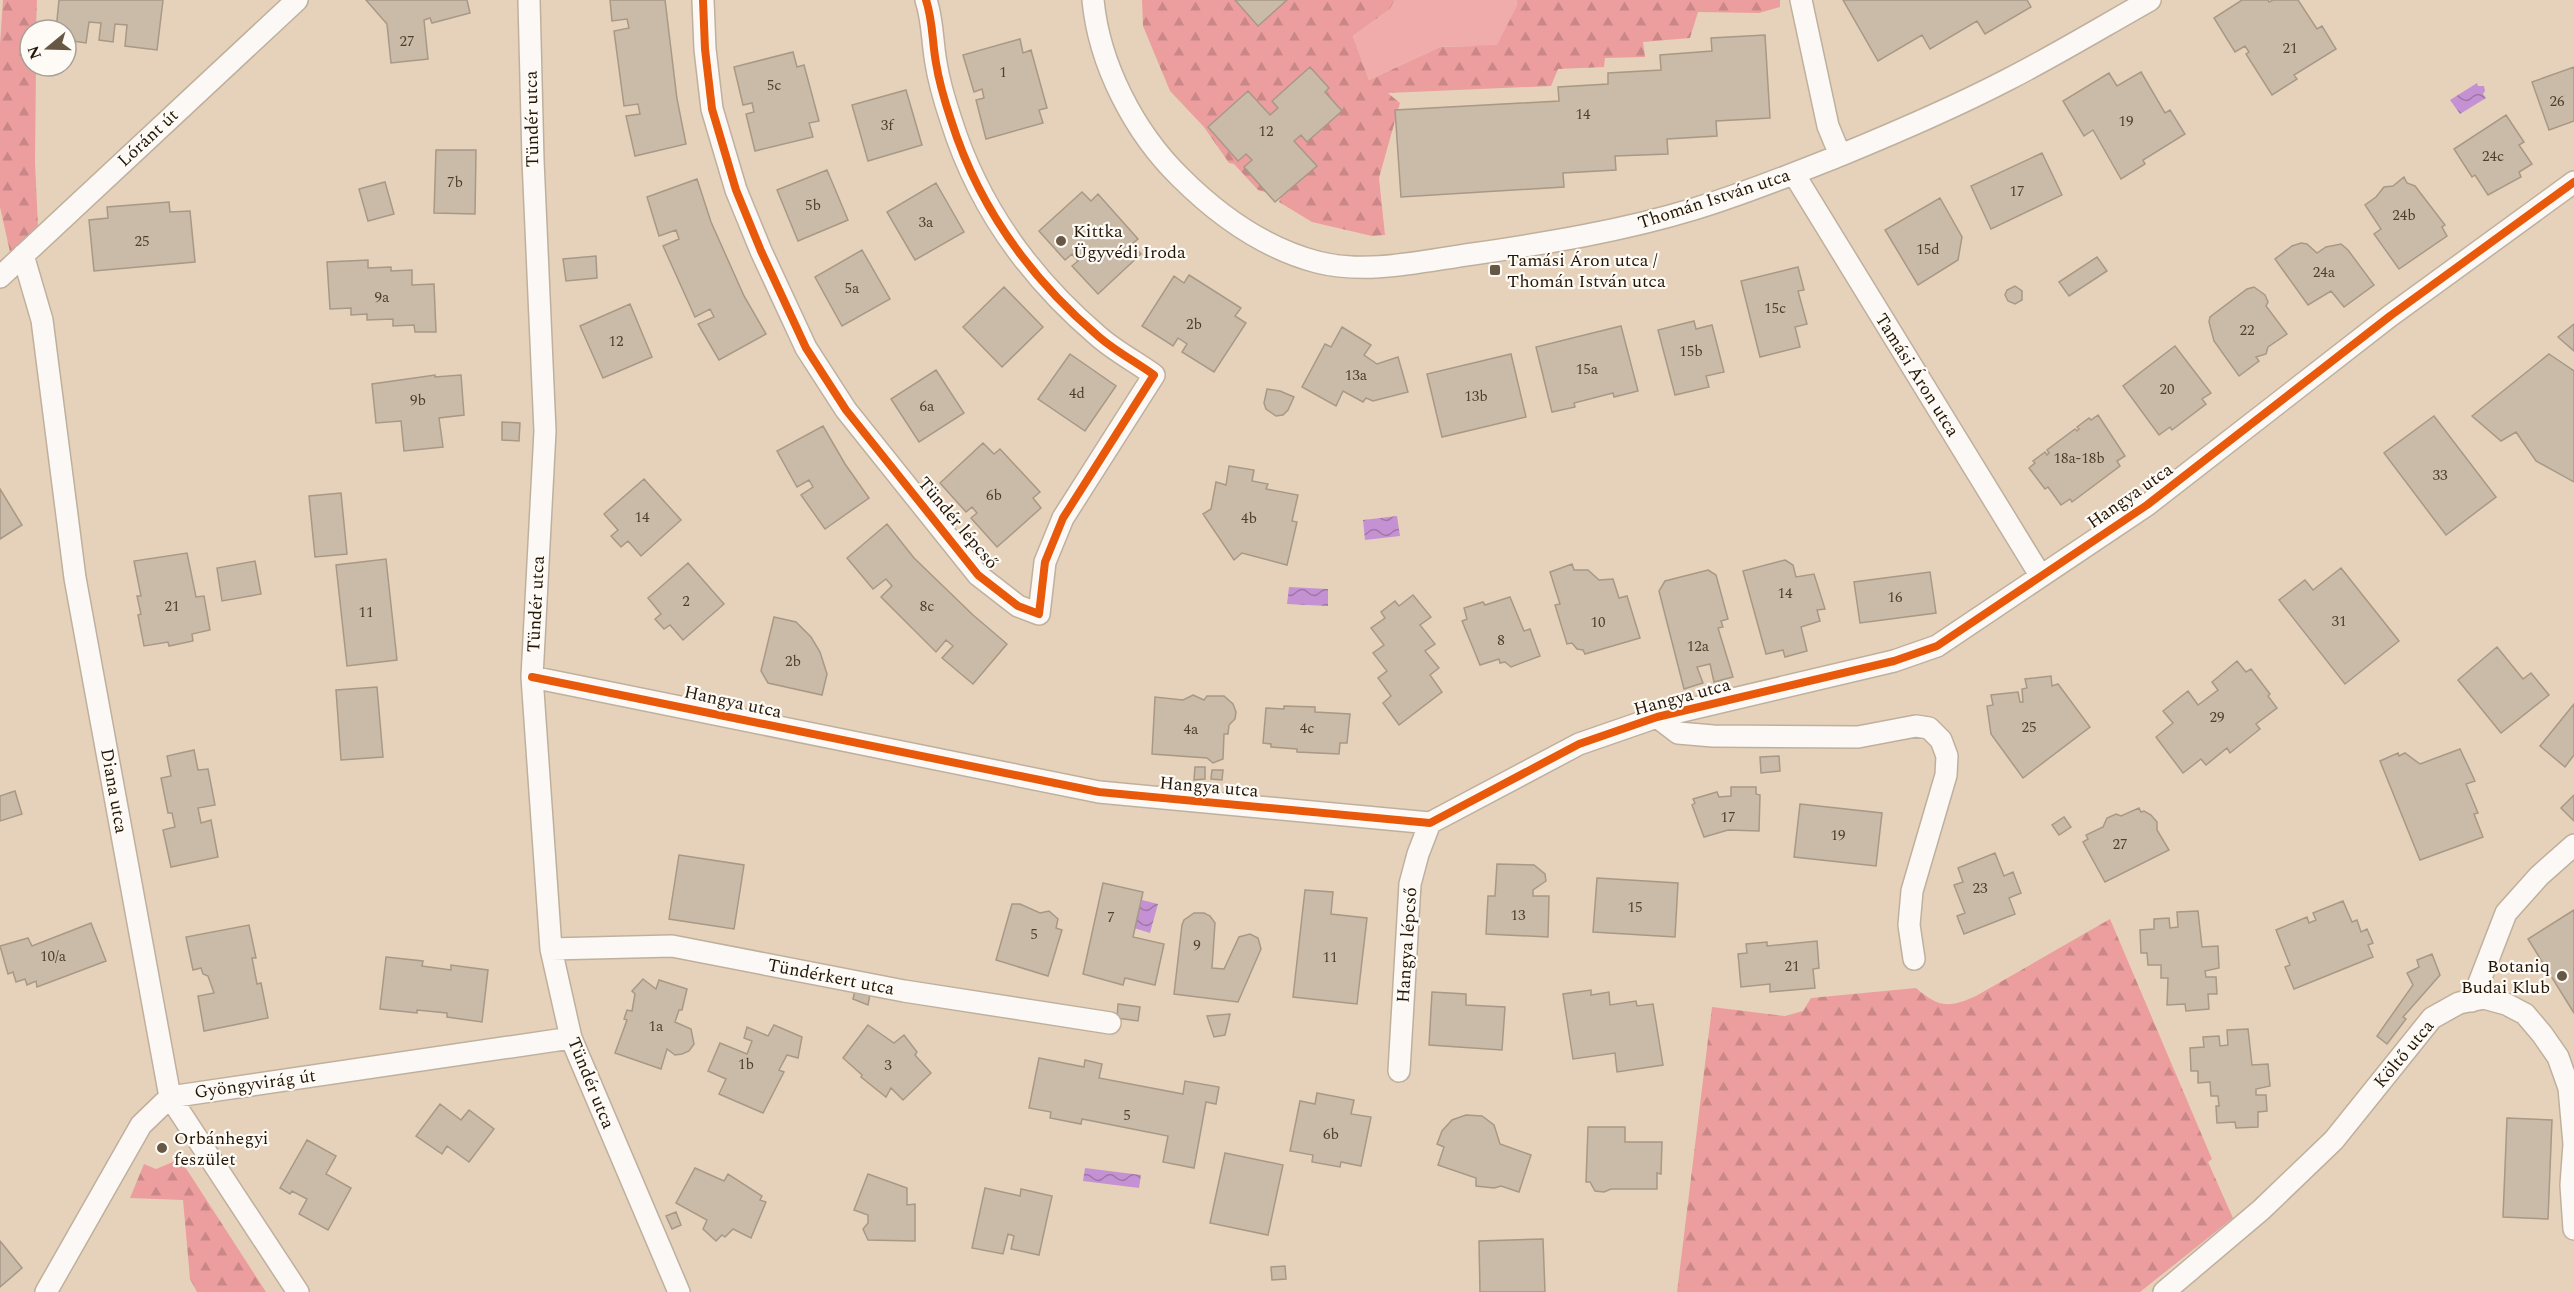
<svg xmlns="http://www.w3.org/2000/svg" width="2574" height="1292" viewBox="0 0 2574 1292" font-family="Spectral,serif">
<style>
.forest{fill:url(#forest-firs)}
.park{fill:#f0acaa}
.water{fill:url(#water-waves)}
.building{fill:#cabba8;stroke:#a89886;stroke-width:1.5}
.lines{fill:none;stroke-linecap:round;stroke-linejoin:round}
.street-casing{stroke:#bfb09d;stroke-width:24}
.street{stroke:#fbf8f5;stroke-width:21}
.cycleway-casing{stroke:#fefbf6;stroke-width:11}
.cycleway{stroke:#e8590c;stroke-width:8}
.poi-dot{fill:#675845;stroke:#fefbf6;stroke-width:2}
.labels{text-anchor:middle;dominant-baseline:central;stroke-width:4.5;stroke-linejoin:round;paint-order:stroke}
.number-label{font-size:15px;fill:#4d3f2e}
.street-label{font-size:18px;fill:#231606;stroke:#fefbf6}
.poi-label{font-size:18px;fill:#231606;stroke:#fefbf6;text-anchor:start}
</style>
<defs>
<pattern id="forest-firs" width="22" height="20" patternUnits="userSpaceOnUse" patternTransform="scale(1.5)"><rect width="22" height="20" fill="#ec9e9e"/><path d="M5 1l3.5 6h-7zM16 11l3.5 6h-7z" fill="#ca8787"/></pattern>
<pattern id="water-waves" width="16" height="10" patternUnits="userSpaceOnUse" patternTransform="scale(1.5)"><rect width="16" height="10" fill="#c492d2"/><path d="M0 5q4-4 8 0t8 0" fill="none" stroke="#9f76a8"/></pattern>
</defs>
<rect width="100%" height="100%" fill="#e6d2ba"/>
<path class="forest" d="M3 0H37L36 30H30V66H36L35 162 38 227 10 252 0 207V44Z
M1142 0H1395L1390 9 1353 36 1369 80 1440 47 1473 46 1516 8 1517 0H1780V7L1759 13 1698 12 1690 38 1643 42 1645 57 1605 58 1604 67 1558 69 1551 86 1388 93 1400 103 1379 178 1385 235 1372 236 1312 222 1279 202 1281 197 1258 190 1234 164 1229 163 1204 127 1170 91 1143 26Z
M2110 919 2212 1159 2208 1162 2233 1218 2140 1292H1677L1712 1007 1785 1016 1803 1011 1811 998 1916 988C1939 1008 1949 1008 1976 996Z
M180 1159 266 1292H197L190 1279 183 1200 130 1198 144 1164 156 1169Z"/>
<path class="park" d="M1395 0H1517L1516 8 1497 45 1440 47 1369 80 1353 36 1390 9Z"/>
<path class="water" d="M2477 83 2478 86H2484L2485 91 2483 94 2486 98 2460 114 2450 100Z
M1397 516 1400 536 1365 540 1363 520Z
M1289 587 1328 589V606L1287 604Z
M1142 900 1158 904 1150 933 1134 928Z
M1085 1168 1141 1175 1139 1188 1083 1181Z"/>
<path class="building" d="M59 0H163L157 50 125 46 127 25 115 24 113 42 99 40 101 23 89 22 86 43 66 40V30H56Z
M366 0H467L470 13 432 23 430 18 424 20 428 59 391 63 387 24Z
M610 0H665L677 99 686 144 635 156 626 116 640 114 638 104 624 106 614 31 629 28 627 19 612 21Z
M1235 0H1287L1258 26Z
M1843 0H2027L2031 7 1985 34 1977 21 1930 49 1922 35 1878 61Z
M2242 0H2268L2269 2 2273 0H2298L2317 29 2322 26 2336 49 2294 75 2297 79 2272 95 2246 54 2249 52 2245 46 2235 52 2214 18Z
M1765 35 1770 118 1716 121 1717 136 1667 139 1668 154 1615 156 1616 170 1563 173 1564 187 1401 197 1395 110 1559 101 1558 87 1608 84V73L1661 70 1660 55 1712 51 1711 38Z
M1020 39 1023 53 1031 50 1047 108 1039 110 1043 123 986 139 976 100 984 98 982 89 974 92 963 55Z
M793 52 797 67 804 65 819 121 809 123 813 137 755 151 746 114 754 112 752 103 743 105 734 67Z
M1310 67 1329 88 1325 92 1342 111 1307 142 1301 135 1294 141 1317 166 1275 202 1244 167 1252 160 1246 154 1238 161 1208 127 1248 91 1270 115 1278 108 1272 101Z
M2574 67V121L2549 130 2532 82Z
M2141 72 2165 113 2170 110 2185 134 2143 160 2145 164 2121 179 2093 130 2084 136 2063 101 2109 73 2117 86Z
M906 90 922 145 868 161 852 105Z
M2506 115 2524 142 2519 145 2532 164 2519 172 2521 177 2488 195 2475 175 2472 177 2454 149Z
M436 150H476L475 214 434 213Z
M2042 153 2062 195 1991 229 1971 186Z
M827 170 848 220 798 241 777 190Z
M2404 177 2407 183 2415 186 2445 225 2442 227 2447 236 2399 269 2374 234 2381 229 2365 205 2376 197 2384 187 2393 186Z
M697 179 711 222 744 296 766 334 719 360 698 324 714 317 710 309 695 317 663 246 679 239 676 230 659 236 647 197Z
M385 182 394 214 368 221 359 189Z
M936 183 964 232 915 260 887 212Z
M1082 192 1091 201 1098 194 1138 239 1132 244 1141 254 1098 294 1072 266 1078 261 1072 254 1065 260 1039 231Z
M1940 198 1962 237 1958 260 1918 285 1885 230Z
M169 202 170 212 190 211 195 262 94 271 89 220 108 218 107 207Z
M2301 243 2307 244 2317 253 2326 247 2341 244 2348 250 2374 285 2344 307 2331 291 2308 305 2275 259 2292 246Z
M862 250 890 299 842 326 815 277Z
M596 256 597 278 566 281 563 259Z
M2097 257 2107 271 2069 296 2059 282Z
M368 260V268L391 267V271L412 270V285L434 284 436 332H415L414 325 393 326V319L367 320V314L351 315V308L330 309 327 262Z
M1798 267 1804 290 1798 291 1807 324 1795 327 1800 347 1760 357 1741 281Z
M1189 275 1241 308 1235 316 1246 323 1214 372 1182 352 1187 344 1178 338 1173 346 1142 326 1174 276 1184 283Z
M2015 286 2022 291V300L2015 304 2008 301 2005 295 2007 290Z
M1004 287 1043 327 1002 367 963 327Z
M2254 287 2265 295 2268 302 2266 306 2287 334 2268 347 2266 354 2256 357 2259 361 2239 376 2214 341 2209 322 2210 317 2247 289Z
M630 304 652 357 603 378 580 326Z
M1694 321 1696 329 1712 325 1724 372 1706 376 1709 387 1675 395 1658 330Z
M2574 324V351L2558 337Z
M1621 326 1638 391 1614 397 1613 393 1574 403 1575 407 1552 412 1536 347Z
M1342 327 1371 345 1364 355 1377 364 1398 357 1408 392 1373 401 1366 398 1363 402 1343 391 1336 406 1302 387 1325 344 1331 347Z
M2175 346 2211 393 2202 399 2206 404 2172 430 2170 427 2159 435 2123 386Z
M1070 354 1116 386 1085 431 1038 399Z
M1511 354 1526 417 1442 437 1427 374Z
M2549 354 2574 371V482L2536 461 2516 432 2501 441 2472 416Z
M936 370 964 413 919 442 891 399Z
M435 375V377L461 375 464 415 439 418 443 447 404 451 401 421 376 423 372 384Z
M1267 389 1280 391 1294 397 1288 410 1283 415 1276 416 1266 409 1264 403Z
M2098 415 2125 456 2117 461 2120 466 2072 502 2070 499 2061 505 2048 487 2045 489 2029 468 2035 463 2033 461 2045 452 2047 455 2049 453 2047 450 2075 429 2077 431 2079 429 2077 427 2089 418 2091 420Z
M2434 416 2496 497 2446 535 2384 453Z
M502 422 520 423 519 441 502 440Z
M823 426 845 464 869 498 825 529 801 495 813 487 809 480 797 487 777 451Z
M983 443 994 454 1000 449 1040 492 1033 498 1041 508 997 547 971 518 977 513 972 507 966 512 940 483Z
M1229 466 1254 470 1252 481 1268 484 1266 489 1298 495 1292 521 1297 522 1287 565 1242 553 1234 560 1203 514 1211 509 1216 482 1226 485Z
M644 479 681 520 641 556 628 541 621 547 611 536 618 530 604 514Z
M0 489 22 525 0 539Z
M341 493 347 554 315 557 309 496Z
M887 524 914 558 973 615 1007 644 973 684 942 658 953 646 946 640 936 652 881 597 892 586 886 579 873 589 847 558Z
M187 553 196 597 204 596 210 630 192 634 193 641 169 646 168 642 144 646 138 615 141 614 137 596H141L134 561Z
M386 559 397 660 347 666 336 565Z
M1785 560 1793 565 1796 577 1814 574 1825 609 1817 610 1820 621 1801 627 1807 651 1785 657 1783 650 1766 654 1743 571Z
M255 561 261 594 222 601 217 568Z
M688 563 724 604 683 640 670 625 664 629 655 619 661 614 648 598Z
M1572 564 1574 570H1588L1599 580 1613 579 1619 598 1627 596 1640 638 1585 654 1583 650 1577 649 1572 643 1567 644 1555 605 1560 604 1550 572Z
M2341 568 2399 641 2345 684 2279 600 2305 580 2313 590Z
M1708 570 1716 575 1728 619 1721 621 1723 627 1718 628 1733 677 1714 682 1710 664 1697 667 1703 683 1684 689 1659 591 1665 581Z
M1930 572 1936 613 1860 623 1854 582Z
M1413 595 1431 617 1420 625 1435 644 1425 651 1439 668 1430 675 1442 692 1399 725 1383 703 1391 696 1378 678 1387 671 1373 653 1384 645 1371 628 1385 618 1381 612 1395 601 1399 606Z
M1510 597 1524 631 1530 629 1540 656 1511 667 1505 662 1500 663 1499 659 1480 665 1462 621 1467 619 1464 608 1483 602 1485 605Z
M774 617 796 622 811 637 820 652 827 674 822 695 768 683 761 671Z
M2497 647 2523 679 2531 673 2549 695 2501 733 2458 680Z
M2237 661 2246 672 2251 669 2270 694 2268 696 2277 708 2256 724 2260 729 2230 753 2227 748 2206 765 2201 759 2183 773 2156 737 2173 723 2163 711 2188 691 2198 705 2218 690 2212 682Z
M2051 676 2052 686 2058 684 2090 727 2023 778 1991 734 1987 706 1993 705 1991 695 2018 692 2020 702H2023L2022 689 2027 688 2025 679Z
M377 687 383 757 341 760 336 690Z
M1193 695 1204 700 1207 696H1224L1233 704 1236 712 1235 719 1229 725 1228 734H1224L1223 759 1213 763 1207 758 1152 754 1155 697 1183 700Z
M2574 704V755L2565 767 2540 746Z
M1284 706 1315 707V712L1350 714 1347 743H1340L1339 754 1297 752V749L1271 747V744L1263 743 1266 708 1284 709Z
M2460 749 2475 781 2466 784 2478 813 2474 814 2483 837 2420 860 2380 761 2398 753 2399 756 2405 753 2420 764Z
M194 750 198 770 208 769 215 805 198 808 201 823 211 820 218 857 171 867 163 830 175 827 172 813H168L161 778 171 776 167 756Z
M1779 756 1780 771 1761 773 1760 757Z
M1195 767H1205V779L1194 780Z
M1212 770H1223L1222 780 1211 779Z
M1731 787H1756V794L1760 795 1759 831 1728 830 1704 837 1692 805 1695 803 1693 799 1717 792 1719 797 1731 796Z
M15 791 22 814 0 821V796Z
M2574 795V821L2561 808Z
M1800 804 1882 813 1876 866 1794 857Z
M2139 808 2141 812 2144 811 2151 815 2157 822V830L2169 850 2105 882 2083 842 2088 839 2086 835 2103 827 2107 818 2116 814 2121 816Z
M2064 817 2071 827 2059 835 2052 825Z
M1995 853 2004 876 2013 872 2021 893 2009 898 2015 914 1964 934 1957 916 1965 913 1954 885 1963 882 1958 868Z
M679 855 744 865 734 929 669 919Z
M1497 864 1534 865 1545 874 1546 881 1533 890V896H1549L1548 937 1486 934 1488 896H1495Z
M1597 878 1678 883 1675 937 1593 932Z
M1103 883 1143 892 1133 937 1164 944 1155 985 1125 978 1123 985 1083 974Z
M1305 890 1333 892 1331 914 1367 918 1357 1004 1293 997Z
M2343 901 2352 922 2357 920 2361 932 2367 929 2373 943 2368 945 2373 957 2294 989 2285 967 2290 965 2276 930 2307 917 2309 923 2316 920 2313 913Z
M1012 904H1020L1040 913 1049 911 1058 919 1056 928 1062 930 1048 976 996 960Z
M2574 910V1013L2528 939Z
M2198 911 2202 947 2218 946 2219 968 2205 971 2206 977H2216L2217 994H2208L2209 1009 2186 1011 2185 1004 2167 1005 2168 978H2161V965H2148L2147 953H2141L2140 930 2154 929V919L2169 918 2170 928 2178 927 2177 912Z
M1194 913H1204L1210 916 1215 923 1212 968 1224 969 1239 937 1250 934 1258 938 1261 949 1238 1002 1174 994 1182 925 1184 920Z
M91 923 106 961 37 987 36 981 27 985 25 979 16 982 13 972 8 974 0 946 28 938 32 946Z
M249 925 256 958H252L257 984 261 983 268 1018 204 1031 198 996 214 993 208 976 203 974 201 968 193 970 186 937Z
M1817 941 1819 968 1813 969 1815 988 1770 992V984L1741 987 1738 954 1747 953 1746 944 1767 942V946Z
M2432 954 2440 975 2403 1017 2406 1019 2387 1044 2377 1036 2413 985 2407 973 2419 967 2417 960Z
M386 957 423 961 422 966 451 970V965L488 970 482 1022 447 1017V1013L417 1010V1013L380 1009Z
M643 979 656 989 659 980 687 989 682 1010H679L675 1022 691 1029 694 1044 689 1051 682 1054 675 1055 667 1049 661 1069 615 1053 627 1020 624 1019 627 1010 632 1011 635 994 632 991Z
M1591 990V995L1609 992 1610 1005 1636 1001 1637 1006 1653 1004 1663 1065 1617 1072 1615 1053 1573 1059 1563 994Z
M855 991 870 994 868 1005 853 999Z
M1432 992 1466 994V1005L1505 1007 1502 1050 1429 1045Z
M1118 1004 1140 1007 1138 1021 1117 1018Z
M1230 1014 1225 1035 1214 1037 1207 1016Z
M774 1025 802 1037 798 1058 787 1055 779 1070 784 1072 763 1113 719 1094 726 1079 708 1071 720 1043 747 1054 752 1041 744 1038 747 1027 768 1036Z
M868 1025 894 1043 904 1035 917 1052 915 1055 931 1073 903 1100 891 1088 886 1097 861 1077 862 1075 843 1058Z
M2248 1029 2252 1065 2268 1064 2270 1086 2256 1089V1095H2266L2267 1111 2258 1112V1127L2236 1128 2235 1122 2217 1123 2216 1106H2219L2218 1096H2211L2210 1082 2198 1083V1071H2191L2190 1048 2204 1047 2203 1037 2219 1036 2220 1046 2228 1045 2227 1030Z
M1039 1058 1084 1067 1085 1060 1102 1064 1099 1078 1183 1094 1185 1081 1219 1087 1216 1104 1206 1102 1194 1168 1163 1162 1168 1136 1082 1119 1081 1124 1050 1118 1051 1112 1029 1108Z
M1317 1093 1354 1100 1351 1114 1371 1117 1361 1166 1341 1162 1340 1167 1312 1162 1313 1155 1290 1151 1300 1101 1315 1104Z
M440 1104 461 1120 469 1110 494 1129 469 1162 447 1146 442 1154 416 1136Z
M1466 1115 1482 1116 1494 1125 1500 1144 1531 1155 1519 1192 1501 1186 1494 1188 1476 1186V1178L1438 1165 1444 1147 1437 1144 1442 1131 1452 1120Z
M2507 1118 2552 1120 2548 1219 2503 1217Z
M1588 1127H1625V1142H1662L1661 1174 1657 1173V1189H1611L1604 1192 1595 1191 1590 1182H1586Z
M307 1140 336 1156 326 1174 351 1188 328 1230 299 1214 307 1199 292 1191 290 1194 280 1188Z
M1225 1153 1283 1165 1268 1235 1210 1223Z
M695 1168 724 1181 728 1174 762 1196 760 1200 766 1202 751 1238 733 1229 725 1237 722 1235 716 1241 703 1229 707 1220 676 1203Z
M868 1174 907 1188V1205L915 1204V1241L868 1240 863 1229 868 1223V1215L854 1210Z
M985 1188 1020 1196 1021 1189 1052 1196 1039 1255 1011 1249 1014 1236 1008 1234 1003 1254 972 1248Z
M676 1212 681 1225 672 1229 666 1216Z
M1543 1239 1545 1292H1480L1479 1241Z
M0 1241 22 1268 0 1287Z
M1285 1266 1286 1279 1272 1280 1271 1267Z"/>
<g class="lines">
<defs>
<path id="street" d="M529 0 533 160 545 431 532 677 551 949 571 1038 679 1292
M703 0 705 49 712 109 736 190 761 251 806 348 846 410 978 575 1018 606 1039 614 1045 562 1063 518 1154 375C1136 362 1115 351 1098 336 1030 278 978 206 951 120 945 102 939 82 936 63 932 41 933 21 926 0
M1093 0C1099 64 1134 132 1180 177 1218 215 1264 248 1317 262 1368 275 1422 261 1473 254 1547 243 1622 231 1694 209 1744 194 1793 174 1841 155 1897 132 1953 108 2007 80 2056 55 2102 27 2150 0
M1801 0 1828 126 1840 155
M1794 174 2040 575
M23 255 42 320 75 578 170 1097 298 1292
M0 277 297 0
M532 677 1099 792 1430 823 1579 744 1657 717 1894 661 1937 646 2147 505 2390 316 2574 182
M1657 717 1678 733 1713 736 1858 737 1916 726 1929 728 1941 740 1947 756 1946 775 1912 891 1909 925 1914 959
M551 949 672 946 904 991 1110 1023
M2472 1001 2506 913 2539 876 2574 845
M1399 1071 1410 884 1418 854 1430 823
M46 1292 141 1125 170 1097 571 1038
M2164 1292 2261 1210 2334 1140 2432 1018 2459 1003 2484 998 2506 1004 2525 1014 2542 1034 2558 1057 2569 1088 2574 1144 2571 1185 2574 1229"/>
</defs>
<use href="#street" class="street-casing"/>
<use href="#street" class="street"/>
<defs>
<path id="cycleway" d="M703 0 705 49 712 109 736 190 761 251 806 348 846 410 978 575 1018 606 1039 614 1045 562 1063 518 1154 375C1136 362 1115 351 1098 336 1030 278 978 206 951 120 945 102 939 82 936 63 932 41 933 21 926 0
M532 677 1099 792 1430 823 1579 744 1657 717 1894 661 1937 646 2147 505 2390 316 2574 182"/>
</defs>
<use href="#cycleway" class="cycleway-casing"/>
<use href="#cycleway" class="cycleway"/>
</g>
<g class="poi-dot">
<circle cx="1061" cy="241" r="6"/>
<rect x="1489" y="264" width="12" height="12" rx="3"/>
<circle cx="2562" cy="976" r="6"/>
<circle cx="162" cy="1148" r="6"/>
</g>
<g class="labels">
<g class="number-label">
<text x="407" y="41">27</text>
<text x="2290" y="48">21</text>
<text x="1003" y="72">1</text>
<text x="774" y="85">5c</text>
<text x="2557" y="101">26</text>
<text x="1583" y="114">14</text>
<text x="2126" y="121">19</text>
<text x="887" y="125">3f</text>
<text x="1266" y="131">12</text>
<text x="2493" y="156">24c</text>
<text x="455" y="182">7b</text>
<text x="2017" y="191">17</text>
<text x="813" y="205">5b</text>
<text x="2404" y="215">24b</text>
<text x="926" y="222">3a</text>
<text x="142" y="241">25</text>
<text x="1928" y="249">15d</text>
<text x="2324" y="272">24a</text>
<text x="852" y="288">5a</text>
<text x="382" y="297">9a</text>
<text x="1775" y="308">15c</text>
<text x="1194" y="324">2b</text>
<text x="2247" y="330">22</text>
<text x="616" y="341">12</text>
<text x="1691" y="351">15b</text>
<text x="1587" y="369">15a</text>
<text x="1356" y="375">13a</text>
<text x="2167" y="389">20</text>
<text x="1077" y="393">4d</text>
<text x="1476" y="396">13b</text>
<text x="418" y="400">9b</text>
<text x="927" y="406">6a</text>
<text x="2079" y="458">18a-18b</text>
<text x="2440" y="475">33</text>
<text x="994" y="495">6b</text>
<text x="642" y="517">14</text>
<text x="1249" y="518">4b</text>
<text x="1785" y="593">14</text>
<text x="1895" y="597">16</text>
<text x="686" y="601">2</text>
<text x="172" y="606">21</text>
<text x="927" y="606">8c</text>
<text x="366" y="612">11</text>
<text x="2339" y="621">31</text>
<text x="1598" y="622">10</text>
<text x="1501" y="640">8</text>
<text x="1698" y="646">12a</text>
<text x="793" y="661">2b</text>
<text x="2217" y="717">29</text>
<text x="2029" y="727">25</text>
<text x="1307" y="728">4c</text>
<text x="1191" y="729">4a</text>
<text x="1728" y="817">17</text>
<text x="1838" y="835">19</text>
<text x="2120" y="844">27</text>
<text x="1980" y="888">23</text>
<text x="1635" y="907">15</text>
<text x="1518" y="915">13</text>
<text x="1111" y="917">7</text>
<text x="1034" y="934">5</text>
<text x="1197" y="945">9</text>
<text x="53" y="956">10/a</text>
<text x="1330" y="957">11</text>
<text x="1792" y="966">21</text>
<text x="656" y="1026">1a</text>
<text x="746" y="1064">1b</text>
<text x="888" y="1065">3</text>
<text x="1127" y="1115">5</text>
<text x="1331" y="1134">6b</text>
</g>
<g class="street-label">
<text transform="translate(532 119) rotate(-91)">Tündér utca</text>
<text transform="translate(148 138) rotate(-43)">Lóránt út</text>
<text transform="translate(1714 199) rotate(-18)">Thomán István utca</text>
<text transform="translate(1917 375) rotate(58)">Tamási Áron utca</text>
<text transform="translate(2130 496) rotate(-35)">Hangya utca</text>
<text transform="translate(958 523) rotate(50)">Tündér lépcső</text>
<text transform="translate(536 604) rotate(-87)">Tündér utca</text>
<text transform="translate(1682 697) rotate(-15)">Hangya utca</text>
<text transform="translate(733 702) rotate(12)">Hangya utca</text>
<text transform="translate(1209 787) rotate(5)">Hangya utca</text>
<text transform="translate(114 791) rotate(80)">Diana utca</text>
<text transform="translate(1407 945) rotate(-86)">Hangya lépcső</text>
<text transform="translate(831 977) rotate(11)">Tündérkert utca</text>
<text transform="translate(2404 1054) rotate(-50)">Költő utca</text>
<text transform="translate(591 1083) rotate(68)">Tündér utca</text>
<text transform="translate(255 1084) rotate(-8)">Gyöngyvirág út</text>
</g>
<g class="poi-label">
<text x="1073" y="231">Kittka<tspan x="1073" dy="21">Ügyvédi Iroda</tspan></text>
<text x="1507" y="260">Tamási Áron utca /<tspan x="1507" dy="21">Thomán István utca</tspan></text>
<text x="2550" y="966" text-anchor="end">Botaniq<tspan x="2550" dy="21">Budai Klub</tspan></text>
<text x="174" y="1138">Orbánhegyi<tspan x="174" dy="21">feszület</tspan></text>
</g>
</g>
<g transform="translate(48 48) rotate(251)"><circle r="28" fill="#fefbf6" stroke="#a69f96" stroke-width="1.5"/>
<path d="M0-4.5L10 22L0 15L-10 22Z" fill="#675845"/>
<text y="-9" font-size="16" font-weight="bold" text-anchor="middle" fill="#231606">N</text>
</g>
</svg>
